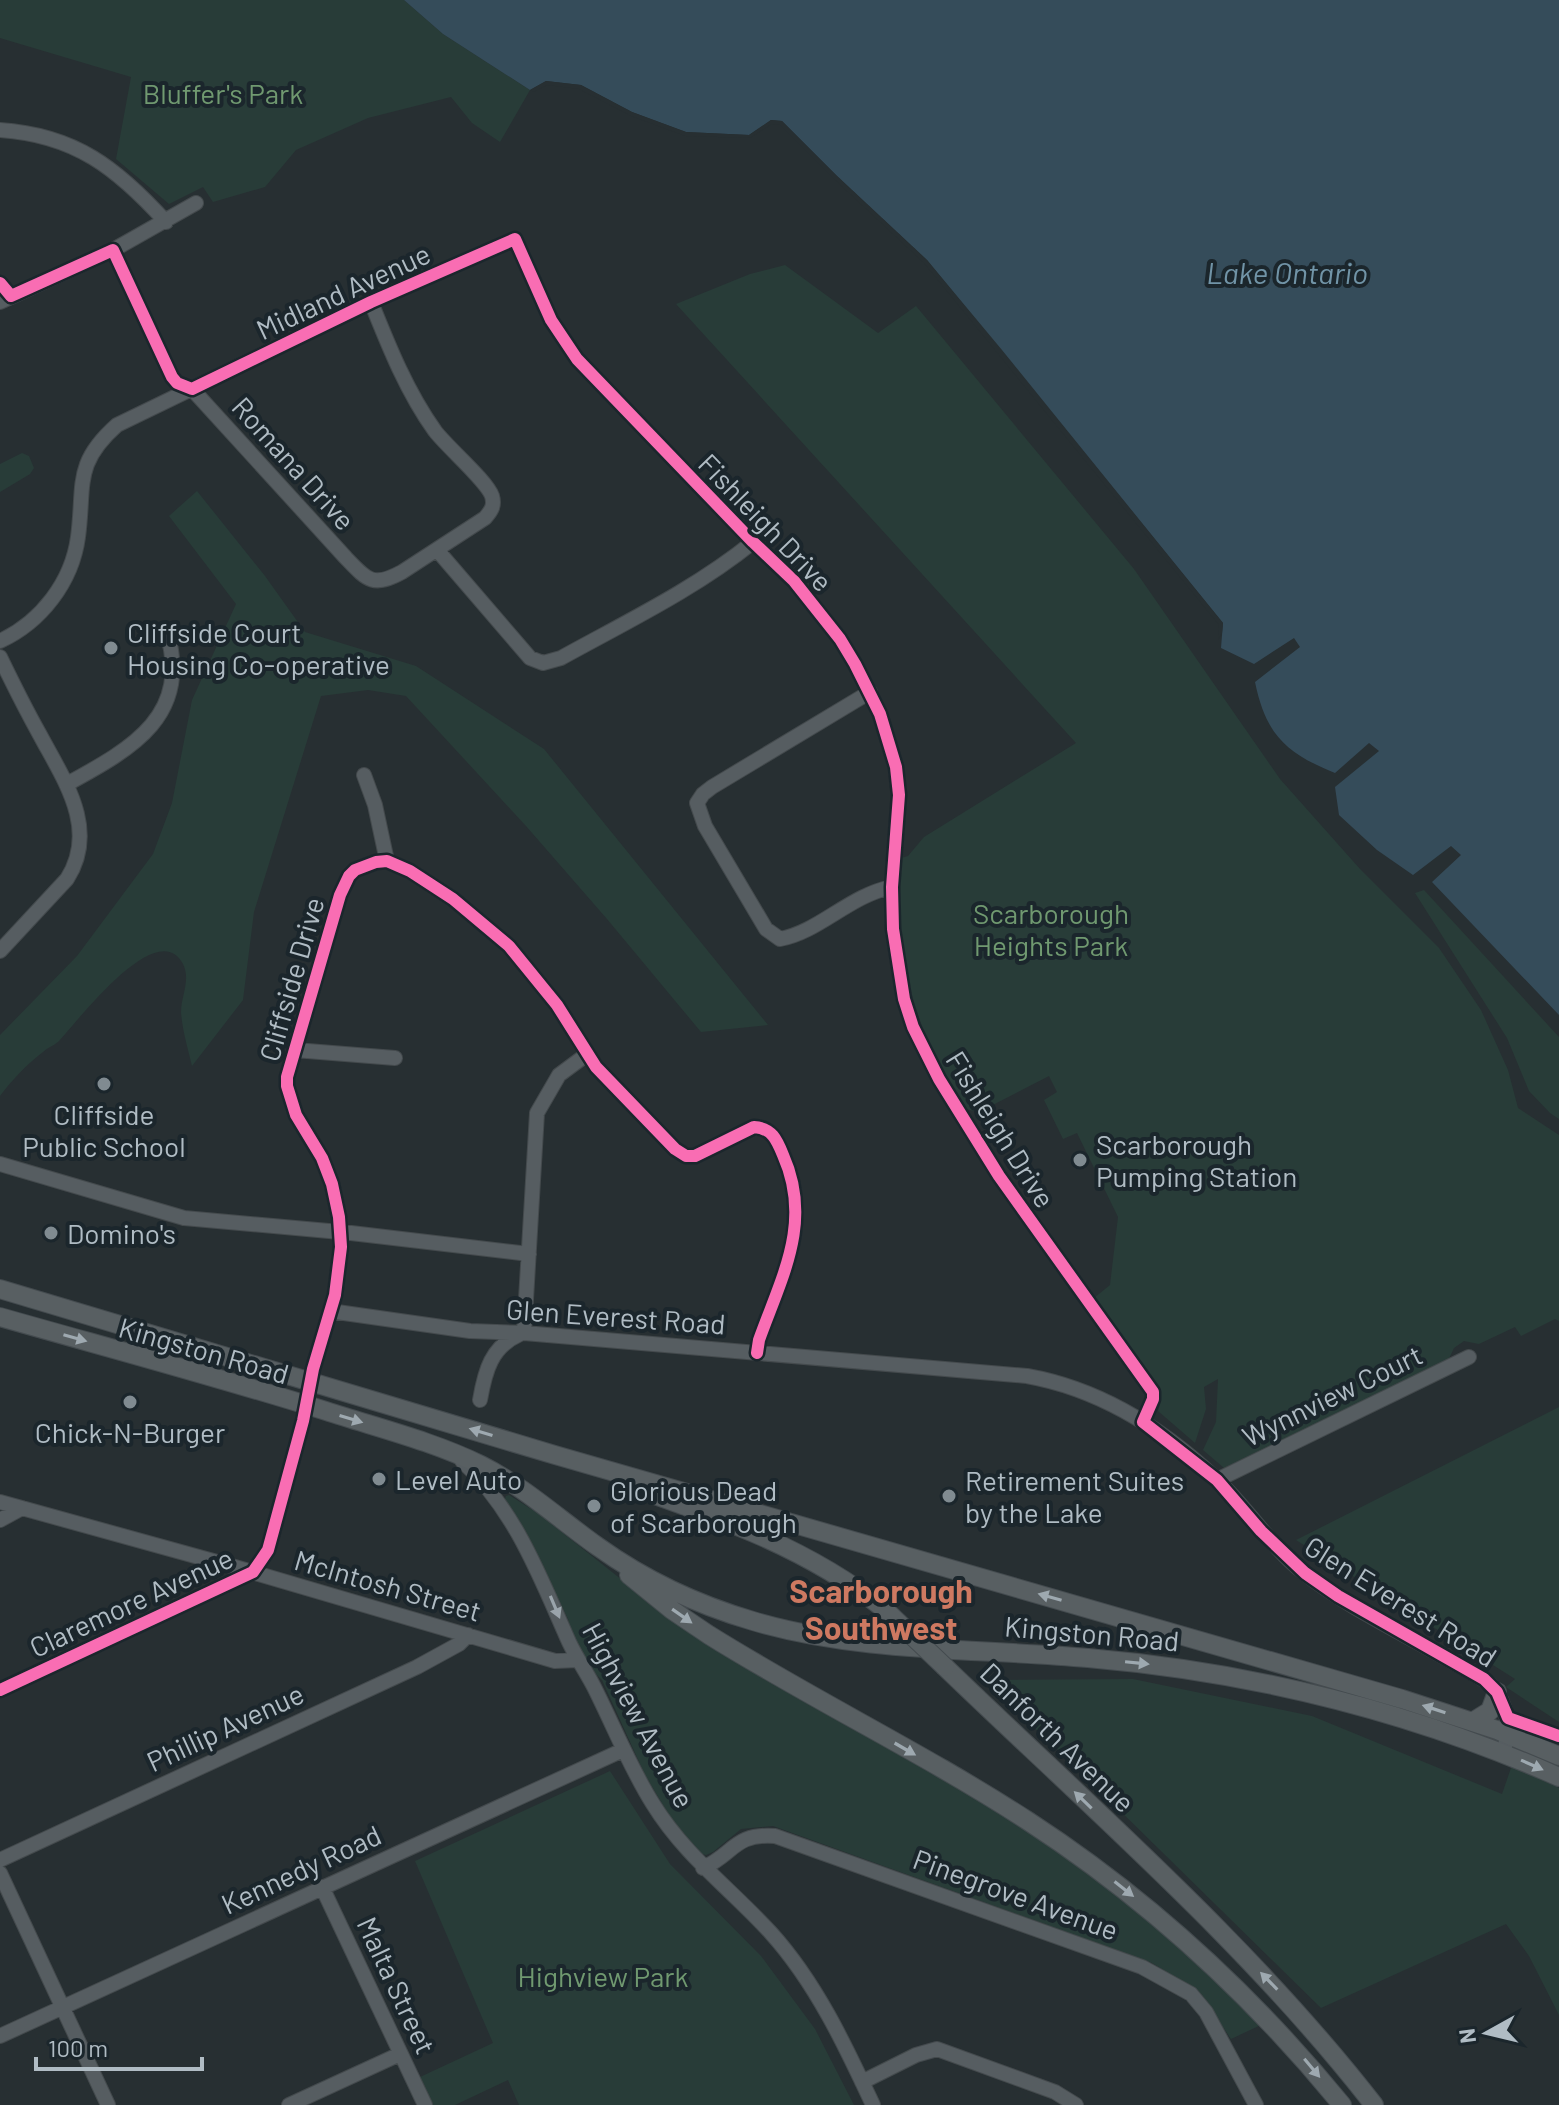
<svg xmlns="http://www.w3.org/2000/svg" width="1559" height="2105" viewBox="0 0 1559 2105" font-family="Barlow,sans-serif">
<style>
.green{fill:#283c38}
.water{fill:#354c5a}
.pier{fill:#272f32}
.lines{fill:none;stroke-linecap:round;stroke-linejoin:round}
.minor-casing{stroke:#444a4d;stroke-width:16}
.major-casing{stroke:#444b4f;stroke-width:20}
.minor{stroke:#565d61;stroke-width:14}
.major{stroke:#585f62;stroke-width:18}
.major-bridge-casing{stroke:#444b4f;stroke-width:20;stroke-linecap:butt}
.major-bridge{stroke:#585f62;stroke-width:18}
.cycleway-casing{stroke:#1b262c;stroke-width:17}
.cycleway{stroke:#f96db3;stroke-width:12}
.oneway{fill:#9ea9b0}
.oneway2{fill:#9aa4ab}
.poi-dot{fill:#808b91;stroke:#1b262c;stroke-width:3}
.labels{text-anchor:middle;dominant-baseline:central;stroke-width:8;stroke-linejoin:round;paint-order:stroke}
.park-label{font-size:28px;fill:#709970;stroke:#1b262c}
.street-label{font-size:28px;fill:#b0bcc4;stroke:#1b262c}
.poi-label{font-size:28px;fill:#b0bcc4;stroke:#1b262c;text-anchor:start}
.water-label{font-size:30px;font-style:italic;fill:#7194a7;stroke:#1b262c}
.quarter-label{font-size:32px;font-weight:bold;fill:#ce7961;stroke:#1b262c}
</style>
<rect width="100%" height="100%" fill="#272f32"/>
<path class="green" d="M0 0H404L443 34 530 90 500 142 472 123 451 97 368 118 296 150 265 187 213 202 203 187 169 204 116 159 131 77 0 38Z
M785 265 878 333 916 306 1134 569 1280 779 1360 869 1439 948 1481 1010 1508 1070 1518 1108 1559 1135V1321L1555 1319 1521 1336 1515 1327 1479 1344 1464 1341 1454 1348 1446 1365 1224 1468 1203 1450 1216 1422 1218 1379 1204 1387 1206 1409 1195 1443 1158 1411 1161 1400 1158 1386 1094 1298 1110 1285 1118 1217 1077 1133 1063 1139 1044 1100 1057 1092 1049 1076 985 1109 977 1112 966 1109C912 1032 894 952 901 858L908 856 924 837 1076 743 676 304 750 274Z
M22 453 29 456 34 468 30 474 0 492V464Z
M197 491 265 576 305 632 416 666 544 749 768 1025 701 1032 607 919 526 826 406 696 368 690 321 696 254 912 243 1000 192 1066C188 1049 182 1029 181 1012 181 996 191 980 183 964 157 914 75 1025 58 1042 53 1046 47 1048 43 1052 28 1063 11 1081 0 1096V1035L77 956 153 854 172 803 192 700 236 604 169 516Z
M1424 890 1559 1037V1119L1550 1113 1529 1091 1507 1038 1415 893Z
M1559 1407V1722L1506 1687 1515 1679 1296 1540Z
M509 1495 539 1514 651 1603 1037 1836 1158 1925 1263 2024 1231 2039C1205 1999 1193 1988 1152 1963L773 1826 741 1829 713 1852 706 1855 698 1853 669 1815 645 1775 602 1680 584 1663 570 1633 568 1619 520 1523 504 1501 506 1496Z
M1133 1679 1312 1716 1502 1794 1512 1765 1559 1788V2015L1529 1956 1506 1924 1321 2008 1052 1744 982 1680Z
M610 1771 670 1864 761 1956 815 2029 854 2105H519L508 2080 455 2105H433L420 2077 493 2043 415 1861Z"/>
<path class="water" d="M404 0H1559V1015L1432 882 1461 855 1451 846 1413 875 1377 850 1339 815 1335 787 1379 751 1369 743 1335 773C1286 753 1266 735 1255 682L1300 647 1294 638 1254 664 1221 648 1223 623 927 260 837 176 782 121 771 120 749 135 686 132 632 112 581 85 546 81 530 90 443 34Z"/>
<path class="pier" d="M546 81 581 85 632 112 686 132 749 135 771 120 782 121 837 176 927 260 1002 350 1223 623 1222 633 1218 640 1219 625 924 263 834 179 780 125 772 124 750 138 685 136 631 116 579 89 547 85 534 92 530 90Z"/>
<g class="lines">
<defs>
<path id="minor" d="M0 130C75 135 117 168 166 222
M113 250 172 377 177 383 192 389 346 558C367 580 373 588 402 572L485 518C491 511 495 506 492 496 487 481 448 448 435 431 407 392 389 347 371 302
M0 283 11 296
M0 302 113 250 196 203
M438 551 530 658 543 663 561 658C626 622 695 589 753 542
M0 641C41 622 72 582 78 537 85 485 73 464 117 425L371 302 515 239 551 320 577 359 753 542 794 581 840 639 855 664 880 714 896 767 899 795 892 887 893 929 904 999 913 1027 939 1079 999 1176 1153 1392V1399L1143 1422
M0 657C13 684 26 710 40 735 64 780 99 829 67 879L0 951
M870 692 712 787 703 794 697 803 705 826 766 929 780 939C819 932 850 895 892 887
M364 775 375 805 387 861
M67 784C133 748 193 715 166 629
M295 1050 395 1058
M0 1164 184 1218 351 1233 529 1254
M330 1311 470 1331 524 1333 1027 1376C1100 1389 1163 1429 1216 1479 1248 1508 1270 1546 1303 1572 1346 1606 1397 1630 1444 1657 1460 1666 1477 1674 1491 1685 1510 1706 1509 1727 1504 1753
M524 1333 537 1113 559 1075 586 1055
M480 1400C485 1371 491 1347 520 1334
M462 1461C516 1511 540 1577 569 1642 576 1657 585 1670 593 1685 613 1724 629 1766 653 1804 685 1856 731 1889 771 1933 816 1983 845 2045 873 2105
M1217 1480 1469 1357
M0 1502 235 1567 555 1661 578 1660
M0 1520 22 1508
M0 1690 253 1572 268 1550 303 1421 313 1369 335 1295 341 1247 339 1217 332 1184 322 1158 296 1115 287 1086V1077L340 895 349 876 355 870 376 862 387 861 410 871 453 899 509 946 557 1005 596 1067 675 1149 686 1156H695L754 1127C772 1128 777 1140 783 1155 813 1222 782 1276 759 1340L757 1353
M0 1860 417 1667 459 1644 468 1635
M703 1868C734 1854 734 1833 775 1836L1142 1967 1191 1994 1206 2012 1256 2105
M0 1873 108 2105
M322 1887 425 2105
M0 2036 623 1750
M862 2082 916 2055 937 2049 1055 2092 1076 2105
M289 2105 400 2054"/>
<path id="major" d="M0 1289 555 1455 1402 1699 1497 1730 1559 1756
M0 1317C109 1348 218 1377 326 1411 378 1428 432 1441 481 1465 523 1486 559 1519 597 1546 643 1579 698 1605 753 1621 862 1653 976 1648 1088 1658 1251 1672 1410 1711 1559 1777
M635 1488C723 1519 809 1549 883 1608
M629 1575 672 1610 709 1635C813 1700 925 1754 1028 1821 1148 1899 1252 1995 1342 2105
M945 1667C1091 1808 1249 1944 1374 2105
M1474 1721 1490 1711 1497 1692"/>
</defs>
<use href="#minor" class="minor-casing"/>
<use href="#major" class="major-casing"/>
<use href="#minor" class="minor"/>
<use href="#major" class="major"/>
<defs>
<path id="major-bridge" d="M883 1608 945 1667"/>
</defs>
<use href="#major-bridge" class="major-bridge-casing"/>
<use href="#major-bridge" class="major-bridge"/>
<defs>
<path id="cycleway" d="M0 283 11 296 113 250 172 377 177 383 192 389 371 302 515 239 551 320 577 359 753 542 794 581 840 639 855 664 880 714 896 767 899 795 892 887 893 929 904 999 913 1027 939 1079 999 1176 1153 1392V1399L1143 1422 1217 1480 1261 1531 1305 1573 1338 1596 1484 1679 1497 1692 1508 1718 1559 1736
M0 1690 253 1572 268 1550 303 1421 313 1369 335 1295 341 1247 339 1217 332 1184 322 1158 296 1115 287 1086V1077L340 895 349 876 355 870 376 862 387 861 410 871 453 899 509 946 557 1005 596 1067 675 1149 686 1156H695L754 1127C772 1128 777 1140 783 1155 813 1222 782 1276 759 1340L757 1353"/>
</defs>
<use href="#cycleway" class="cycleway-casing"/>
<use href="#cycleway" class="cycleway"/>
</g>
<defs><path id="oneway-solid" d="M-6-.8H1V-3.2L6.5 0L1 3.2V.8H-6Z" transform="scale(2)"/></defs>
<g class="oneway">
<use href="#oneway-solid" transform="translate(75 1338) rotate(16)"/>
<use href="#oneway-solid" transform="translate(351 1419) rotate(17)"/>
<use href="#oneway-solid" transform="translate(481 1432) rotate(-163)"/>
<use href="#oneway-solid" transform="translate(1050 1597) rotate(-164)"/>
<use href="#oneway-solid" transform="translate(682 1616) rotate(35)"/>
<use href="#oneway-solid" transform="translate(1137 1663) rotate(6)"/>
<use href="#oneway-solid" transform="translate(1434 1709) rotate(-162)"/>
<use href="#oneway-solid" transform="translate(905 1749) rotate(30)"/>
<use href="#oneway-solid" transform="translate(1532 1765) rotate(24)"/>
<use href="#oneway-solid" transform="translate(1083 1800) rotate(-136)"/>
<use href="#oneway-solid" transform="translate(1124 1889) rotate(38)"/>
<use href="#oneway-solid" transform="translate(1269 1981) rotate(-134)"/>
<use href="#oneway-solid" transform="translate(1312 2068) rotate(50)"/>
</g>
<use class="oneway2" href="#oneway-solid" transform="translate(555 1607) rotate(67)"/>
<g class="poi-dot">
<circle cx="111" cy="648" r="8"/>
<circle cx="104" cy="1084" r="8"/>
<circle cx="1080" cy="1160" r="8"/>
<circle cx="51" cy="1233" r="8"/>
<circle cx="130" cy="1402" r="8"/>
<circle cx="379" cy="1479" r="8"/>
<circle cx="949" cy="1496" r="8"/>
<circle cx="594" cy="1506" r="8"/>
</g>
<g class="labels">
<g class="park-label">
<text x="223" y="93">Bluffer's Park</text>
<text x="1051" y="913">Scarborough<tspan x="1051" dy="32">Heights Park</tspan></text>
<text x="603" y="1976">Highview Park</text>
</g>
<g class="street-label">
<text transform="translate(343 291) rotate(-25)">Midland Avenue</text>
<text transform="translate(294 463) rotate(48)">Romana Drive</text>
<text transform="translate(766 522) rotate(46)">Fishleigh Drive</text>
<text transform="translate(291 979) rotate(-74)">Cliffside Drive</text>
<text transform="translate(1001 1129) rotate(58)">Fishleigh Drive</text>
<text transform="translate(616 1316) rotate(4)">Glen Everest Road</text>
<text transform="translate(204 1350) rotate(16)">Kingston Road</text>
<text transform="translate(1332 1395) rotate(-26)">Wynnview Court</text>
<text transform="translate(388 1585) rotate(16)">McIntosh Street</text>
<text transform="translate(1401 1601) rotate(32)">Glen Everest Road</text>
<text transform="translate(131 1602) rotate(-25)">Claremore Avenue</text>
<text transform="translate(1092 1633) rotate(5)">Kingston Road</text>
<text transform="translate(639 1715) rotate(62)">Highview Avenue</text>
<text transform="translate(225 1727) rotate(-25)">Phillip Avenue</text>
<text transform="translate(1058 1737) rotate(44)">Danforth Avenue</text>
<text transform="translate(301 1869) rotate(-25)">Kennedy Road</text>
<text transform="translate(1016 1894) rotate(20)">Pinegrove Avenue</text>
<text transform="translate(397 1985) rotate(65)">Malta Street</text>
</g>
<g class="poi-label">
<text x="127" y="632">Cliffside Court<tspan x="127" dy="32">Housing Co-operative</tspan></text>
<text x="104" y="1114" text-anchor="middle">Cliffside<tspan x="104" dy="32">Public School</tspan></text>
<text x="1096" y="1144">Scarborough<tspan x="1096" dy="32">Pumping Station</tspan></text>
<text x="67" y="1233">Domino's</text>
<text x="130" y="1432" text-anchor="middle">Chick-N-Burger</text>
<text x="395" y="1479">Level Auto</text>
<text x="965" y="1480">Retirement Suites<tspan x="965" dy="32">by the Lake</tspan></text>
<text x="610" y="1490">Glorious Dead<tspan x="610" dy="32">of Scarborough</tspan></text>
</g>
<g class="water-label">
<text x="1287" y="272">Lake Ontario</text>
</g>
<g class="quarter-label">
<text x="881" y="1590">Scarborough<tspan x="881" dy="37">Southwest</tspan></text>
</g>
</g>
<g transform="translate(1487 2033) rotate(262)" stroke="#1b262c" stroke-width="6" paint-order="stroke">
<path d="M0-6L14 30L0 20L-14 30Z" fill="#b0bcc4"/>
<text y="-12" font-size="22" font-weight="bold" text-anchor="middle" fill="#b0bcc4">N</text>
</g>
<path d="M36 2057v12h166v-12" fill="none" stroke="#b0bcc4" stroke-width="4"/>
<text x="48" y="2057" font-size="24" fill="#b0bcc4" stroke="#1b262c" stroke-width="6" paint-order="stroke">100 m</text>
</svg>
